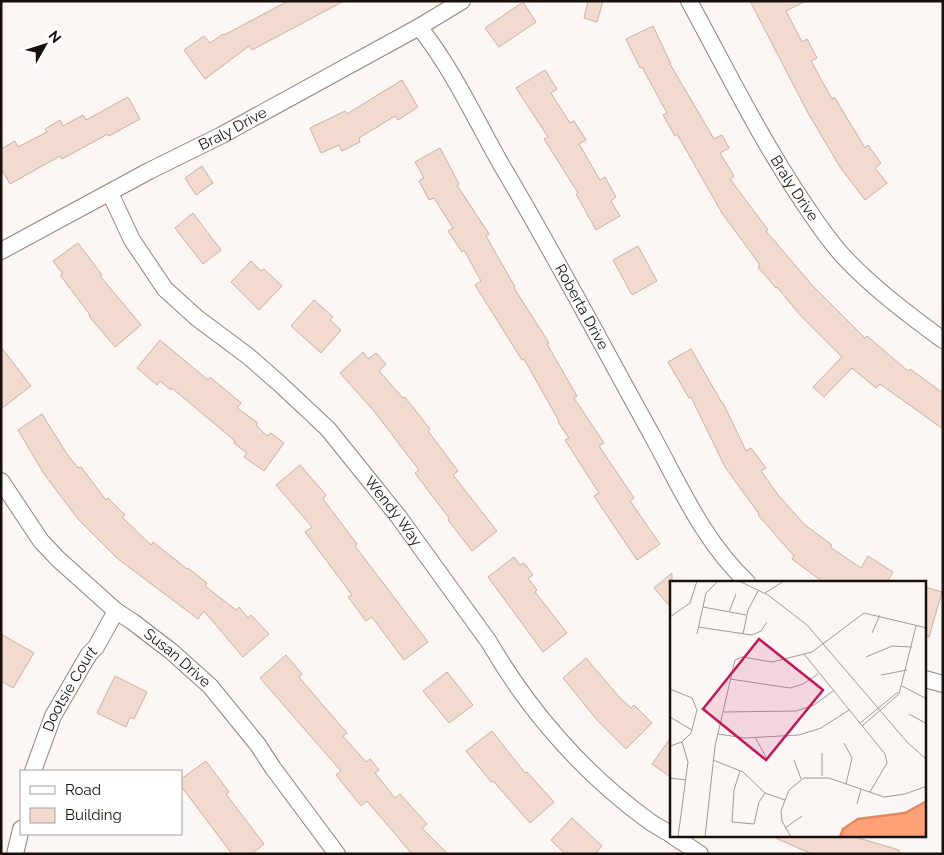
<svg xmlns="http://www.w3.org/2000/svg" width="944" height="855" viewBox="0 0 944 855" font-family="Raleway,sans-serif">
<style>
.building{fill:#f3dacf;stroke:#c8b0a5}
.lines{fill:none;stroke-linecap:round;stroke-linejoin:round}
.minor-casing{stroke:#967f75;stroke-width:18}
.minor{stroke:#fff;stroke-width:16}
.labels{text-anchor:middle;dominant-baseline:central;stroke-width:5;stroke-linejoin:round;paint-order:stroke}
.street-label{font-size:15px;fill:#19100c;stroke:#fff}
.inset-river{fill:none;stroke:#e3875d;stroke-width:2.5}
.inset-road{fill:none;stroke:#a19b97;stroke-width:1}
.view{fill:#c2185b;fill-opacity:0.15;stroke:#c2185b;stroke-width:2.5}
.inset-edge{fill:none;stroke:#19100c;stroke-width:2.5}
</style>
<rect width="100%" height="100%" fill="#fcf7f4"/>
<path class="building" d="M288 1H344L252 50 249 46 205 79 184 50 204 36 210 43 223 34 224 35Z
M588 1H603L597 22 584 18Z
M750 1H806L786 11 802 42 807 39 817 58 811 61 832 99 835 98 865 148 868 145 881 163 875 168 887 183 865 200 840 167 808 113Z
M523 2 536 22 499 47 485 28Z
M653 26 671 64H670L714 139 722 135 729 148 720 153 734 176 730 179 768 230 766 231 812 285 865 338 867 336 908 371 910 369 943 393V429L880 384 876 388 852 368 824 397 813 387 842 357 800 315 777 287 776 288 758 267 760 265 722 213 677 134 675 136 663 115 667 113 642 67 640 68 626 39Z
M545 70 557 89 551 93 570 123 574 121 586 140 579 144 600 180 605 177 616 197 611 201 620 216 596 230 576 194 578 193 544 139 548 137 516 88Z
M402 80 418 107 398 120 395 116 359 138 360 142 342 151 339 145 321 153 310 128 345 111 347 114Z
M128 97 140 119 109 136 108 134 62 159 60 156 10 184 1 168V149L15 141 18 147 47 132 45 129 60 120 63 126 83 115 86 120Z
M440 148 459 184 457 185 489 234 486 236 515 287 514 288 549 343 547 344 577 396 574 398 604 443 599 446 634 498 630 501 660 544 637 560 594 496 599 493 565 440 569 438 558 422 559 421 524 359 522 360 475 285 481 281 464 250 462 252 448 231 453 228 434 198 429 200 419 181 424 178 415 162Z
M202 166 213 183 196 195 185 178Z
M193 213 221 250 203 264 175 228Z
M78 243 102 275 100 276 141 325 115 347 89 316 90 315 60 275 63 274 53 261Z
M638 246 657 281 632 295 613 260Z
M251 261 261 271 264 269 282 286 259 310 231 282Z
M314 300 333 317 330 320 341 330 321 353 291 326Z
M160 340 208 380 210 377 241 403 237 408 258 423 256 425 267 436 271 433 284 443 264 471 244 457 247 453 234 443 235 441 172 388 171 390 160 381 157 385 137 368Z
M1 347 31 386 1 409Z
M691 349 722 403H723L746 451 751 448 766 468 761 471 779 496 805 525 832 545 830 547 861 568 868 556 893 572 887 582H823L792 559 794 556 758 515 759 514 725 467 691 397 689 398 668 362Z
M363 352 368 359 376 353 386 364 379 371 403 398 405 397 430 429 428 431 458 471 453 475 497 531 472 551 448 520 449 518 415 473 419 470 374 411 340 373Z
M42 414 67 454 78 468 81 467 106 500 108 498 125 515 122 517 151 545 153 542 187 569 188 568 207 583 205 586 236 610 239 607 248 618 251 615 269 634 243 657 204 611 198 619 118 559 78 519 44 474 18 430Z
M300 465 326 495 323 499 357 544 355 546 428 642 404 660 372 617 366 621 348 597 352 595 305 532 312 527 276 485Z
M514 557 520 565 524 563 533 575 528 578 537 590 535 592 567 633 543 652 488 577Z
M672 573V609L654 588Z
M925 587 942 592 929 637 925 636Z
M1 634 34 653 13 688 1 681Z
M286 655 302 674 299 677 309 689 347 733 343 736 366 762 370 759 379 770 375 773 395 798 400 794 427 824 422 828 448 854H412L367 801 361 806 336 775 341 771 260 678Z
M586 658 620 698 631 708 634 705 652 723 626 749 597 720 563 678Z
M447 672 473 705 449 723 423 691Z
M115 676 147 692 134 719 130 717 126 727 97 713Z
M492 731 525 773 527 772 554 802 530 823 493 781 491 782 466 751Z
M672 736V778L652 764Z
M206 761 229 792 226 794 264 844 252 854H232L181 786V779Z
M572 818 602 846 595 854H565L551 840Z
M771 836H852L899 850V854H812Z"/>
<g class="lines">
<defs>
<g id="minor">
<path id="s1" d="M689 1C726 69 760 138 803 202 816 221 828 240 844 257 873 288 909 315 943 340"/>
<path id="s2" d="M419 27C453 69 475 119 502 166 555 255 603 347 653 437 680 487 705 543 747 582"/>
<path id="s3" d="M110 193 132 240 165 289 197 318 248 356 280 384 328 429 398 516 489 642C529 711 584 774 649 821 656 826 664 830 672 835"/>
<path id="s4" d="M1 251 149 171 222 135 419 27 462 1"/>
<path id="s5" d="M1 481 41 541 58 559 116 611 133 622 172 652 210 686 258 745 273 768 337 854"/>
<path d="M925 679 943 684"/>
<path id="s6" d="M33 771 53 716 89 654 96 647 116 611"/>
<path d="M673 836 700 854"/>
<path d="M15 854 21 829"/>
</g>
</defs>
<use href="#minor" class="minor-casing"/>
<use href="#minor" class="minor"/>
</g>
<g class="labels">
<g class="street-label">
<text stroke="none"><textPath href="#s4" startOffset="262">Braly Drive</textPath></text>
<text stroke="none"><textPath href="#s1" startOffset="215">Braly Drive</textPath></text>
<text stroke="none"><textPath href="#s2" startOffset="324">Roberta Drive</textPath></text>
<text stroke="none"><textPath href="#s3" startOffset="431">Wendy Way</textPath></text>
<text stroke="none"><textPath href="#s5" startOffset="252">Susan Drive</textPath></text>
<text stroke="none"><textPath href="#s6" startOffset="90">Dootsie Court</textPath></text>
</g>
</g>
<g transform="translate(670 581)">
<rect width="256" height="256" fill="#fcf7f4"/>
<path d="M256 220V256H170L173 248 188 238 235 232Z" fill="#ffa177"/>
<path class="inset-river" d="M170 256 173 248 188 238 235 232 257 220"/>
<path class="inset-road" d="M69 0 98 14 137 44 237 161 257 179M95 12 114 0M33 26 76 34M59 31 66 13M0 36 20 22 27 0M28 46 82 54 91 50 97 41M202 52 210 34M27 53 36 12 48 0M73 53 78 29 88 10M134 73 215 173 217 182 200 211M196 76 222 65 242 66M211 94 237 89M60 98 120 107 133 103 148 93M232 105 257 118M0 108 22 117 27 129 21 152 12 161 0 165M54 131 126 130 144 124 163 110M239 133 257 143M0 136 22 149M190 142 228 111M192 145 229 113 246 45M48 153 75 157 129 154 151 147 179 129M85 156 97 178M174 162 182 177 176 203M43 179 73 191 95 212 115 219M124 179 131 198M70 190 64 209 62 241 84 243 89 221 95 212M152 195V172M0 197 16 199M187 223 191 208M115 247 132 235M8 256 18 181 12 161M35 256 45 165 65 79 72 76 102 81 142 71 194 32 257 47M121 256 112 240 111 230 119 209 134 197H159L214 216 235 213 257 205"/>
<path class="view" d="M89 58 153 109 96 179 33 128Z"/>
<rect width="256" height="256" class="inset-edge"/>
</g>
<rect width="944" height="855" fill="none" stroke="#19100c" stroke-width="5"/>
<rect x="20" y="770" width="162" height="65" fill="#ffffff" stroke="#a39f9e"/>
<rect x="30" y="786" width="25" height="8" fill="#ffffff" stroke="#a39f9e"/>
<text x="65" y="795" font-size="15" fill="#19100c">Road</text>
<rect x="30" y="808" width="25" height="15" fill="#f3dacf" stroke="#a39f9e"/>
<text x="65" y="820" font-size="15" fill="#19100c">Building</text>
<g transform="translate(45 45) rotate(51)" stroke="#ffffff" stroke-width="4" paint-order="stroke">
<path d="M0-4L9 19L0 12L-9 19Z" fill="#19100c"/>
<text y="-8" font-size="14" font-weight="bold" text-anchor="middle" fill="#19100c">N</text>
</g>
</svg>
